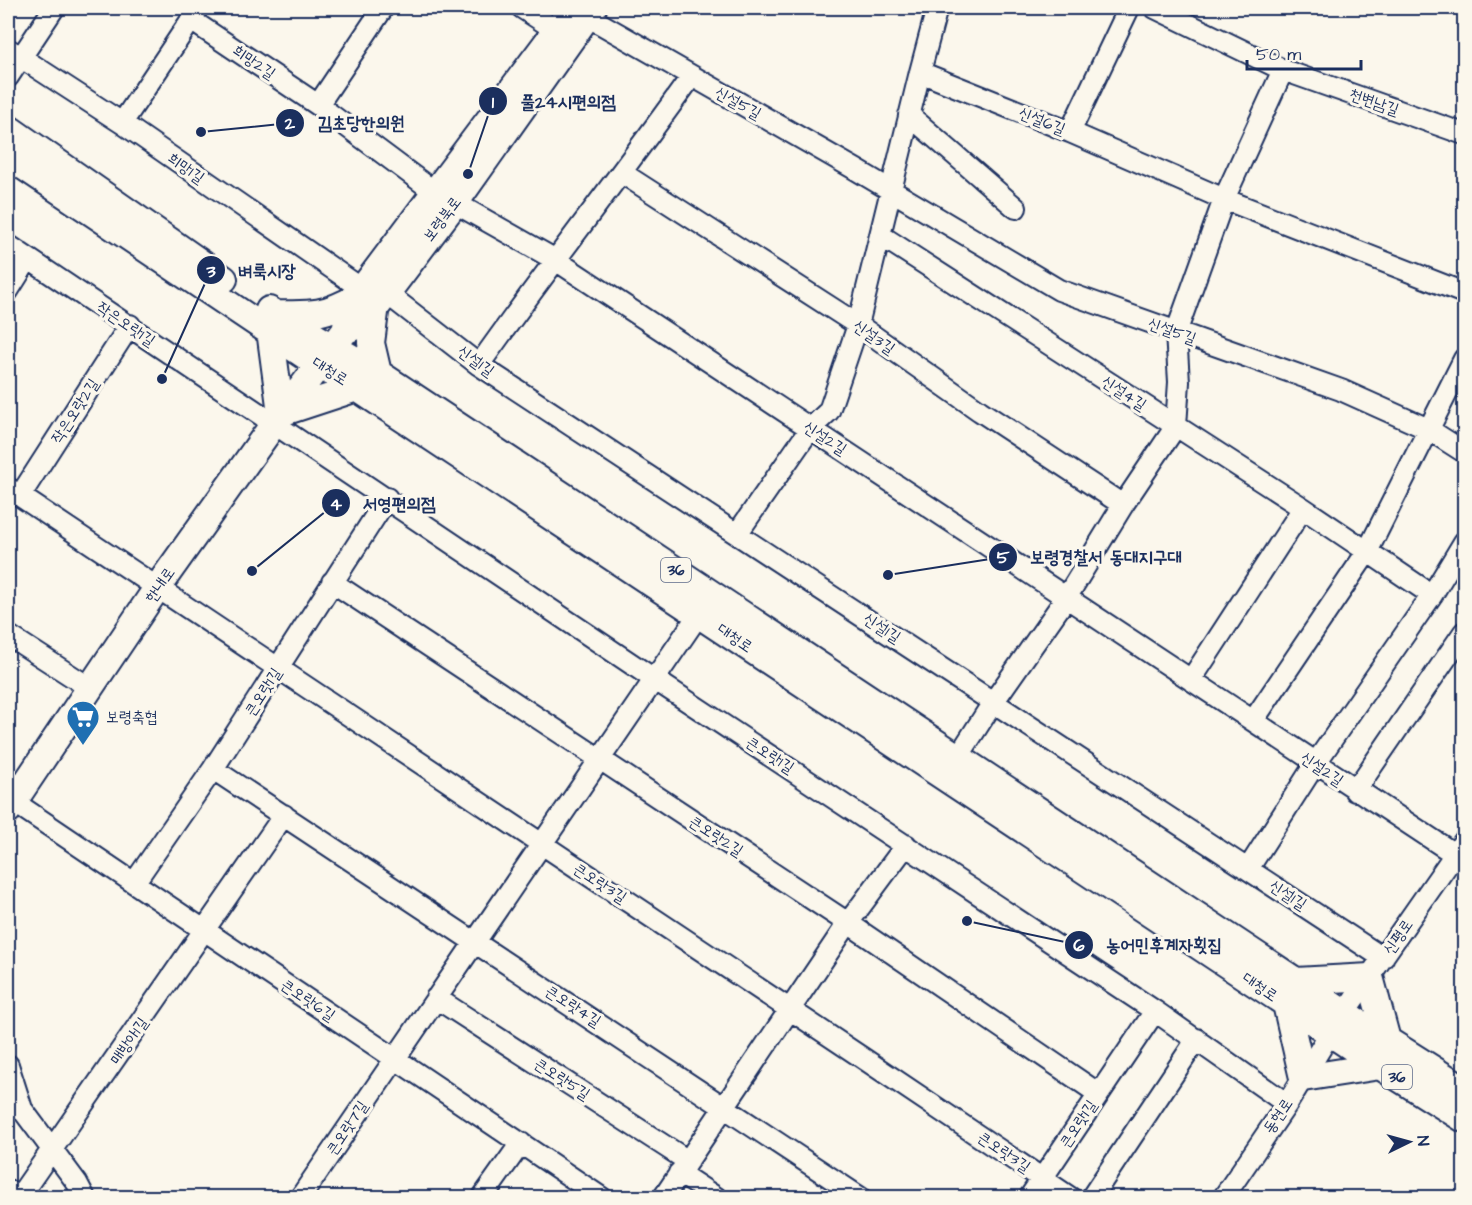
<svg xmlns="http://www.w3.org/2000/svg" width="1472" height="1205" viewBox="0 0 1472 1205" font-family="'Architects Daughter','Poor Story',sans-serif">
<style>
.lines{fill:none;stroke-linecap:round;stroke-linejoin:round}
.minor-casing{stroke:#1b2f5e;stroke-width:24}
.major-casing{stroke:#1b2f5e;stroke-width:30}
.minor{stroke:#fbf7ec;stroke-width:20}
.major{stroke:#fbf7ec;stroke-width:26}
.labels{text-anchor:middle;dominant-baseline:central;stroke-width:6;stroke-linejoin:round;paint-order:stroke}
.shield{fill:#fbf7ec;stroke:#5e6b89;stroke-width:1.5}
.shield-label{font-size:15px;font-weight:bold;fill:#1b2f5e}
.street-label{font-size:16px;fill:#1b2f5e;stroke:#fbf7ec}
.poi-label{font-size:16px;fill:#1b2f5e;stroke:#fbf7ec;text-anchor:start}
.leader{fill:none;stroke:#1b2f5e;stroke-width:2}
.callout-dot{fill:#1b2f5e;stroke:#fbf7ec;stroke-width:2}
.mark-label{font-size:18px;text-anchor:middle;font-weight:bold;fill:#fff}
.callout-label{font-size:18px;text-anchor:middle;font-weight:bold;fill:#1b2f5e;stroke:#fbf7ec;stroke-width:6;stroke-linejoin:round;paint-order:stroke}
</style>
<rect width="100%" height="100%" fill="#fbf7ec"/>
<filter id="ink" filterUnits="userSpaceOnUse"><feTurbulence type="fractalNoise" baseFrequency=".0167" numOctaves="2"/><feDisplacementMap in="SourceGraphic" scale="12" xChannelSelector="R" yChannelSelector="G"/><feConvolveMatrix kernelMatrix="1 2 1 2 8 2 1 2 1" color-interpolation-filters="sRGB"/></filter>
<g filter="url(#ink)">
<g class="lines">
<defs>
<path id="minor" d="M198 8 191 20 318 105 436 193
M522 8 556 30
M937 8 920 72 1070 132 1224 199 1464 293
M1155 8 1283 70 1464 134
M587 16 855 169 1059 290 1341 390 1428 429 1464 452
M8 49 122 123 362 289
M8 77 54 8
M318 105 383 8
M909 115 1016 208
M122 123 191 20
M1070 132 1129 8
M622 173 858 325 980 411 1123 505
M455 203 554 259 1456 855
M880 235 1303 508 1432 595
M8 245 654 679 1155 1011 1287 1104
M8 291 28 259
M385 292 479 365 1383 958
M479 365C548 267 622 174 691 77
M8 488C360 727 718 959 1071 1198
M20 496 130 325
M737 534 810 429 829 411 858 325 920 72
M332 582 848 923 1099 1094
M8 635 90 688
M1191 680 1303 508
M1253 721 1367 552 1464 359
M951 768 994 701 1066 598 1123 505 1176 426 1179 382 1176 333 1224 199 1283 70
M213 769 861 1198
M1355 791 1464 632
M8 798 602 1198
M1248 869 1315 764 1432 595 1464 542
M134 883 213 769 387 498
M436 998 688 1161
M8 1065 22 1109 77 1183 85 1198
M679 1173 717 1198
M8 1190 19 1197 284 815
M300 1198 699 614
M482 1198 521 1143
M663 1198 848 923 906 845
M1029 1198 1155 1011
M1091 1198 1197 1039
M1223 1198 1287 1104 1330 1033 1464 841"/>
<path id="major" d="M8 128 224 279
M8 156 319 365 357 388 1380 1066 1464 1119
M376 305 371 343 378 373
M269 310 378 373 1344 1013 1464 1089
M277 314C313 315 325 315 357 297
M270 330 281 413 357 388
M345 331 365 322 455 203 593 8
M8 810 157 588 273 425 345 331 351 304 573 8
M1296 981 1370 977 1387 1040
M1286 1004 1303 1078 1380 1066"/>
</defs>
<use href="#minor" class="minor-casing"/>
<use href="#major" class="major-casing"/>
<use href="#minor" class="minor"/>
<use href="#major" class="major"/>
</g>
</g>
<defs>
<symbol id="supermarket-pin" viewBox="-11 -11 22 30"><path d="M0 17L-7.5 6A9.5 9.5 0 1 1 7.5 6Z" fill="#1f6fb2" stroke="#fbf7ec"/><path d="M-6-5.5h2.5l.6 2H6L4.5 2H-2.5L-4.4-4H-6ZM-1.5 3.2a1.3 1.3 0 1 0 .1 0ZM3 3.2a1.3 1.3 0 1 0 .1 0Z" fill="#fff"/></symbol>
</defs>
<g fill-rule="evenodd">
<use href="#supermarket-pin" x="64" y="698" width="38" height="52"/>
</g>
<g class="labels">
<g class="shield">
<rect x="661" y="558" width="30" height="24" rx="4.5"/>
<rect x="1382" y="1065" width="30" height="24" rx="4.5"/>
</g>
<g class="shield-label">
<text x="676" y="570">36</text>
<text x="1397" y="1077">36</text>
</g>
<g class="street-label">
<text transform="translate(254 62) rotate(34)">희망2길</text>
<text transform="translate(1374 102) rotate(19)">천변남길</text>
<text transform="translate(738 103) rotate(29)">신설5길</text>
<text transform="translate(1042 121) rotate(22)">신설6길</text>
<text transform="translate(186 168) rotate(35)">희망1길</text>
<text transform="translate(442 219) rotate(-53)">보령북로</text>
<text transform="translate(126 324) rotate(34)">작은오랏1길</text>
<text transform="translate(1172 331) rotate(20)">신설5길</text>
<text transform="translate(874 337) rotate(35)">신설3길</text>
<text transform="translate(476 361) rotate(36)">신설1길</text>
<text transform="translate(330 371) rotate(32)">대청로</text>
<text transform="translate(1124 393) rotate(33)">신설4길</text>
<text transform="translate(75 411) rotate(-57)">작은오랏2길</text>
<text transform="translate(825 438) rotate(33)">신설2길</text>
<text transform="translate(160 585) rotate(-55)">한내로</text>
<text transform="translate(882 628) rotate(33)">신설1길</text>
<text transform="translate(735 638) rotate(34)">대청로</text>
<text transform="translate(263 692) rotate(-57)">큰오랏1길</text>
<text transform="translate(770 755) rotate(33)">큰오랏1길</text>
<text transform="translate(1322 769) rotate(34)">신설2길</text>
<text transform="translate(716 836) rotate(33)">큰오랏2길</text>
<text transform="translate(600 883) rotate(33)">큰오랏3길</text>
<text transform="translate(1288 895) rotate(33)">신설1길</text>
<text transform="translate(1398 937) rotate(-55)">신평로</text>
<text transform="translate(1260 987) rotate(34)">대청로</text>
<text transform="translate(308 1000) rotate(34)">큰오랏6길</text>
<text transform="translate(573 1006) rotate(33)">큰오랏4길</text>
<text transform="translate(129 1041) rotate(-55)">매방아1길</text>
<text transform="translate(562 1079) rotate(33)">큰오랏5길</text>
<text transform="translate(1278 1116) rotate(-56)">동현로</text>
<text transform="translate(1078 1124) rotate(-56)">큰오랏1길</text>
<text transform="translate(347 1128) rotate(-56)">큰오랏7길</text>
<text transform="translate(1004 1152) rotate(34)">큰오랏3길</text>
</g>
<g class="poi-label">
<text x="106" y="717">보령축협</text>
</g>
</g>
<path class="leader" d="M468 174L493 101M201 132L290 123M162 379L211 270M252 571L336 503M888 575L1003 557M967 921L1079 945"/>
<g class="callout-dot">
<circle cx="468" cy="174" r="6"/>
<circle cx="201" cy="132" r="6"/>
<circle cx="162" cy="379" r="6"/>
<circle cx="252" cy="571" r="6"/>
<circle cx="888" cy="575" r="6"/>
<circle cx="967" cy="921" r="6"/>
<circle cx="493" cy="101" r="15"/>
<circle cx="290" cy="123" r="15"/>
<circle cx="211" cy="270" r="15"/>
<circle cx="336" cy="503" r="15"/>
<circle cx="1003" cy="557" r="15"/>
<circle cx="1079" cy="945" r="15"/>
</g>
<g class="mark-label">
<text x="493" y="108">1</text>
<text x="290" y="129">2</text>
<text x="211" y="277">3</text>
<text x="336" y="510">4</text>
<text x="1003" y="563">5</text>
<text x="1079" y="951">6</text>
</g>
<g class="callout-label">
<text x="568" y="108">풀24시편의점</text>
<text x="361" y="129">김초당한의원</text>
<text x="267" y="277">벼룩시장</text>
<text x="399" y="510">서영편의점</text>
<text x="1106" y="563">보령경찰서 동대지구대</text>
<text x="1164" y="951">농어민후계자횟집</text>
</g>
<rect width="1472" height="1205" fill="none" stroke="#fbf7ec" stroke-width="30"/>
<rect x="15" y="15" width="1442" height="1175" fill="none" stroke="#1b2f5e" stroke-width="2" filter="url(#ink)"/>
<g transform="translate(1409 1142) rotate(85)" stroke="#fbf7ec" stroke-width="4.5" paint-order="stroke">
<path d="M0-4.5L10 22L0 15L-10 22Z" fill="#1b2f5e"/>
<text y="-9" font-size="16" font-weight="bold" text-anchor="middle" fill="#1b2f5e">N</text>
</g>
<path d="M1247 60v9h114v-9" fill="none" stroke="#1b2f5e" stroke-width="3"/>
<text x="1256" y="60" font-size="18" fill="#1b2f5e" stroke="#fbf7ec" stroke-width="4.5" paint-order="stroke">50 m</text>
</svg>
